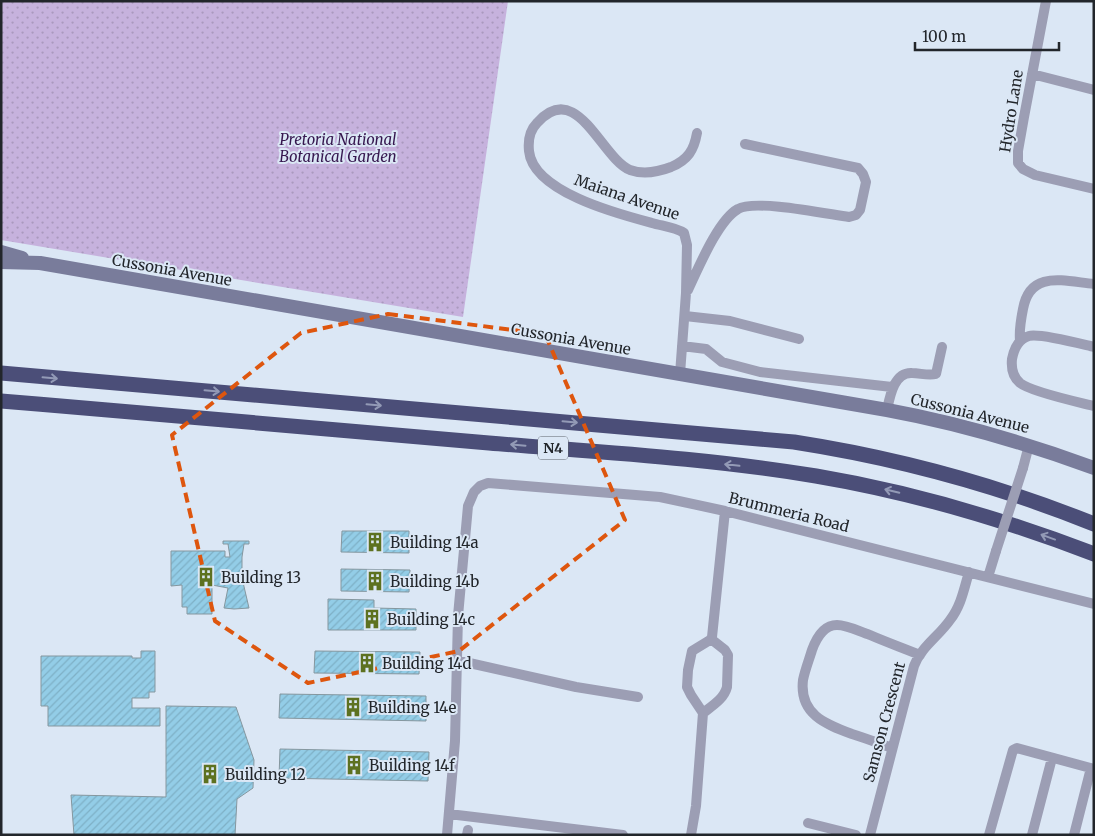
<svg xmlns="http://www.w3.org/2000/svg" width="1095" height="836" viewBox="0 0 1095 836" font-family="Merriweather,serif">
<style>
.grass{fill:url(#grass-dots)}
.building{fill:url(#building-hatch);stroke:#85979f}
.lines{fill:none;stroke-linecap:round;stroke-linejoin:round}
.street{stroke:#9c9eb4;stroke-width:10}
.secondary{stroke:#797c9b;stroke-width:14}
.highway{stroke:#4b4e78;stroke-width:15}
.street-bridge{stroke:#9c9eb4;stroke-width:10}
.oneway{stroke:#939ab6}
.marked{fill:none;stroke:#de560e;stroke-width:4;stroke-dasharray:10 6;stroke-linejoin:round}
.labels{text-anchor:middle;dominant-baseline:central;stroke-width:4;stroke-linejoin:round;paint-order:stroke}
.shield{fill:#dbe7f5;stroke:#5a6068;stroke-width:1}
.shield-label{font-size:14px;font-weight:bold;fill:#22262b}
.street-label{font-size:15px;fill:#22262b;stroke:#dbe7f5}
.park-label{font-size:15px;font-style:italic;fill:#36174f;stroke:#dbe7f5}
.poi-label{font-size:15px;fill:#22262b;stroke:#dbe7f5;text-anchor:start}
</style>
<defs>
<pattern id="grass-dots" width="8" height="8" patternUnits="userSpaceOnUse" patternTransform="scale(1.25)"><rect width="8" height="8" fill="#c6b2dd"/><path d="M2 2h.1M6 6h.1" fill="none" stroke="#aa99be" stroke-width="1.8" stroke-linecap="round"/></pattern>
<pattern id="building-hatch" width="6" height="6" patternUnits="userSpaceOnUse" patternTransform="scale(1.25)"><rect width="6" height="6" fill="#93cde7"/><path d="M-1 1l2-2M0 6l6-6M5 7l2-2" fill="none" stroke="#7eb0c6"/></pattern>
</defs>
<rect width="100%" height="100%" fill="#dbe7f5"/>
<path class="grass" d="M1 1H508L463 317 1 240Z"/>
<path class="building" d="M342 531H409V553L341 552Z
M223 541H249V544H244L242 557V578L249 608 234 609 224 608 228 588 212 585V614H187V607H182V585L171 586V551H225V557H230L228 544H223Z
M341 569 410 570 409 592 341 591Z
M328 599 374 600V608L416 609V630H328Z
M141 651H155V692H149V698H132V708H160V726H48V706H41V656H132V658H141Z
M315 651 420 652 419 674 314 673Z
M280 694 426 696V721L279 718Z
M166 706 236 707 254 760 253 788 237 799 235 835H74L71 795 166 797Z
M280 749 429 752 428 781 279 778Z"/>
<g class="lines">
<path class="street" d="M1046 1 1024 117 1018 151V163L1023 169 1035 175 1094 189
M1032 74 1094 90
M688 290C698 269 718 220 738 209 755 199 827 214 849 217L856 215 860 210 866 182 863 174 858 168 745 144
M685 316 730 321 799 339
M1020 340C1019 330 1021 319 1023 309 1030 270 1063 281 1094 284
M682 346 706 349 722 362 760 372 892 387
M1094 347C1081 344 1040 333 1029 336 1018 339 1014 349 1012 359 1011 369 1013 377 1020 383 1031 392 1078 402 1094 406
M680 374 686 293 687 245 684 233C675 227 662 226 652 223 618 214 533 192 529 151 528 141 530 130 537 123 577 78 601 158 630 170 644 175 658 172 671 167 688 160 694 150 697 133
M887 410C890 396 894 372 912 373 920 373 928 376 936 374L942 347
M1023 468 1029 445
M988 577 996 551
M456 660 576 687 638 697
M703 713C712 706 724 699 727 687L728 655 725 650 711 639
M892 748C878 743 865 738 852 734 825 724 799 714 803 680 805 670 809 660 812 650 816 639 823 625 837 625 848 625 860 632 870 635 886 642 903 648 920 655
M449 814 623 835
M808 823 856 835
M447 835 455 741 458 616 468 506 474 492 480 486 488 483 660 497 725 511 1094 604
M467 835 468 830
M691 835 696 806 703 713 691 695 687 687 688 670 692 651 710 640 712 637 725 511
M870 835 914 666C921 647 939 636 950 620 961 606 964 589 969 572
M989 835 1013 750 1017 748 1094 769
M1032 835 1052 758
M1074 835 1091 768"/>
<path class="secondary" d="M1 252 22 258
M1 262 40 263 887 410C958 423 1026 443 1094 468"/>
<path class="highway" d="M1 373 794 442C897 458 997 485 1094 524
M1 401C164 414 327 428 489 443 598 452 708 458 816 476 911 492 1003 519 1094 554"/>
<path class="street-bridge" d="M996 551 1023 468"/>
</g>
<defs><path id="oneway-shaft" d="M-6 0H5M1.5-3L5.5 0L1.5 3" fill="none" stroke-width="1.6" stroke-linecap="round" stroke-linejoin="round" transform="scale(1.25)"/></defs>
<g class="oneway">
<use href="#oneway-shaft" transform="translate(50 378) rotate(5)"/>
<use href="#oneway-shaft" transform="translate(212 391) rotate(5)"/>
<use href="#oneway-shaft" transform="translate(374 405) rotate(5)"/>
<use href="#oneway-shaft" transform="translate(570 422) rotate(5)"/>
<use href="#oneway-shaft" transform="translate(518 445) rotate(-175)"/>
<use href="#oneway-shaft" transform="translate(732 465) rotate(-174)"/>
<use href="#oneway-shaft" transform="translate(892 491) rotate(-167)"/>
<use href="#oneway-shaft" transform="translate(1048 537) rotate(-160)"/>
</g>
<path class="marked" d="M388 314 545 334 625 520 459 651 308 683 215 621 172 435 301 333Z"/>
<defs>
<symbol id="building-bare" viewBox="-9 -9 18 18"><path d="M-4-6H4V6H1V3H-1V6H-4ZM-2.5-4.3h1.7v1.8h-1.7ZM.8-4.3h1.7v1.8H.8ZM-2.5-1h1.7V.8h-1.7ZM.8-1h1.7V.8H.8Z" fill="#5d7120" stroke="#dbe7f5" stroke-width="2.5" paint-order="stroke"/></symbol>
</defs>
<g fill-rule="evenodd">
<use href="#building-bare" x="361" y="528" width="28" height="28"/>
<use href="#building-bare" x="192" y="563" width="28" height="28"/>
<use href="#building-bare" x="361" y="567" width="28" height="28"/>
<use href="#building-bare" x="358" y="605" width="28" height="28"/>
<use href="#building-bare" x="353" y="649" width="28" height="28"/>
<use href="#building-bare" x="339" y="693" width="28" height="28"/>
<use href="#building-bare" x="340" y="751" width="28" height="28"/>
<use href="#building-bare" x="196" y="760" width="28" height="28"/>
</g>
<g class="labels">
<rect class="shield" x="538" y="436.5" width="30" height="23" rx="4"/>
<g class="shield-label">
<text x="553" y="448">N4</text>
</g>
<g class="street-label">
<text transform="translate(1011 111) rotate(-81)">Hydro Lane</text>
<text transform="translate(627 197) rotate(19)">Maiana Avenue</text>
<text transform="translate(172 270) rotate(10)">Cussonia Avenue</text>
<text transform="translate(571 339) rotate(10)">Cussonia Avenue</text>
<text transform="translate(970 413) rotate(14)">Cussonia Avenue</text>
<text transform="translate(789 512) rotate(14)">Brummeria Road</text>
<text transform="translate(884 722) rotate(-75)">Samson Crescent</text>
</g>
<g class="park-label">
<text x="338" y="139">Pretoria National<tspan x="338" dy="17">Botanical Garden</tspan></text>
</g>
<g class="poi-label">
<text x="390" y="542">Building 14a</text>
<text x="221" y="577">Building 13</text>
<text x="390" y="581">Building 14b</text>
<text x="387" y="619">Building 14c</text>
<text x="382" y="663">Building 14d</text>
<text x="368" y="707">Building 14e</text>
<text x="369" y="765">Building 14f</text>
<text x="225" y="774">Building 12</text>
</g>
</g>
<rect width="1095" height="836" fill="none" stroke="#22262b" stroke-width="5"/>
<path d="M915 42v8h144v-8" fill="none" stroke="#22262b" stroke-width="2.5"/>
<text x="922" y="42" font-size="15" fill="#22262b" stroke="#dbe7f5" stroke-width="4" paint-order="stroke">100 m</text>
</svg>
